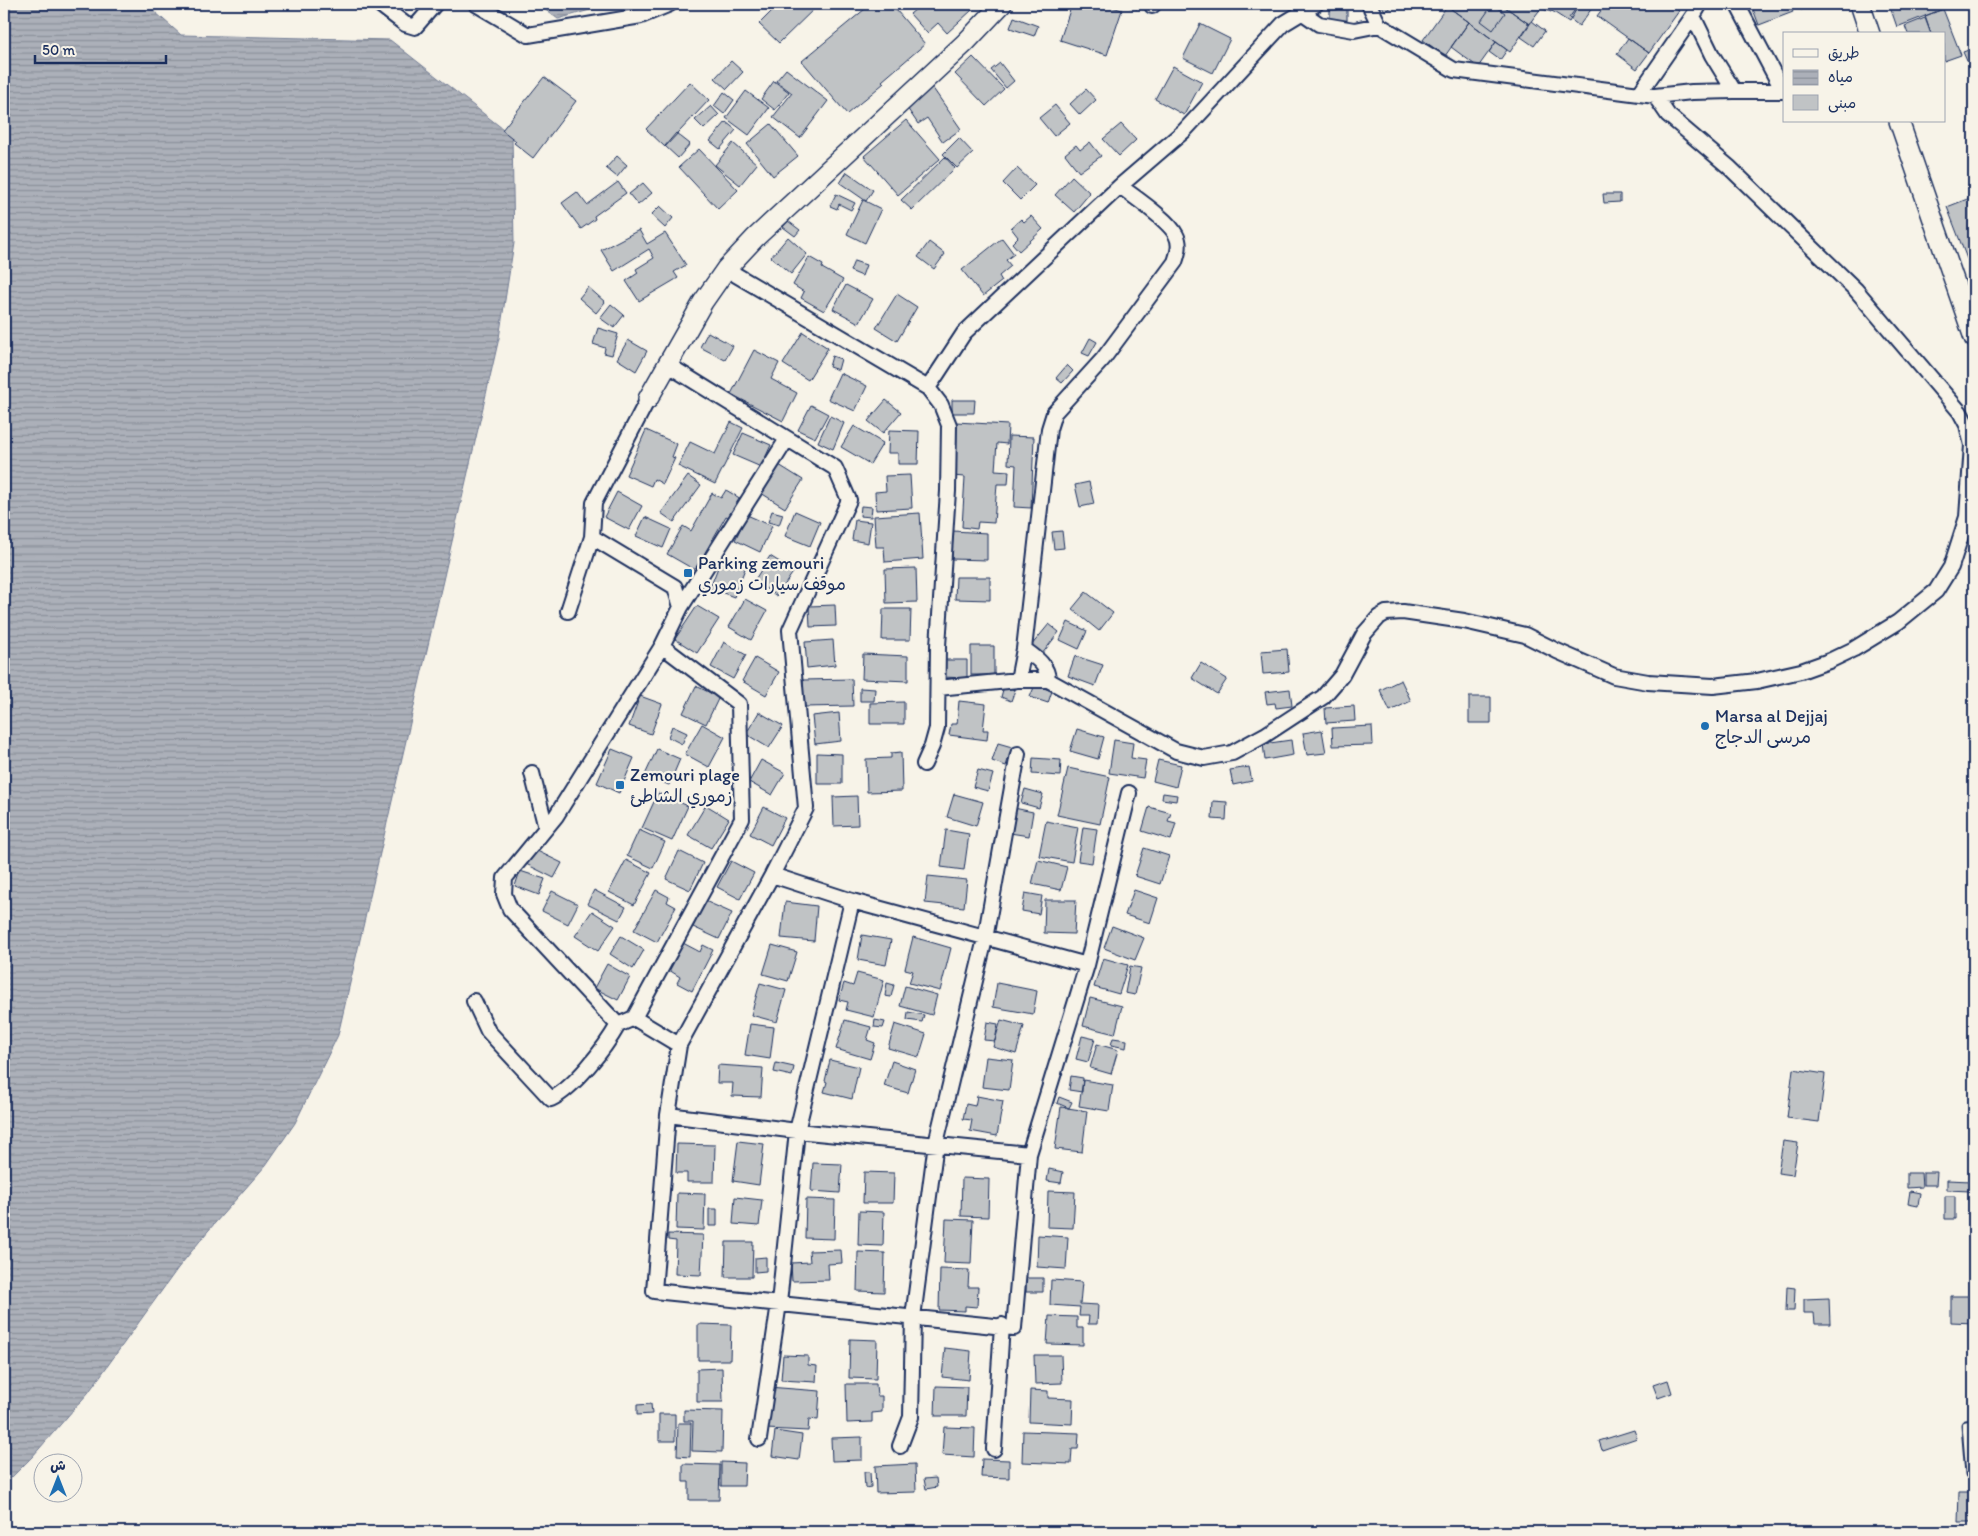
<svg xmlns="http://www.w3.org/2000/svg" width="1978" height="1536" viewBox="0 0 1978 1536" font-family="Itim,'Playpen Sans Arabic',sans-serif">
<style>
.water{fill:url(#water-rules);stroke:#727c95}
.building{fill:#c0c3c5;stroke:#1b2f5e}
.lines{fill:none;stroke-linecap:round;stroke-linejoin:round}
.service-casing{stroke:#1b2f5e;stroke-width:11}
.minor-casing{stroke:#1b2f5e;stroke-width:18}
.secondary-casing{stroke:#1b2f5e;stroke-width:22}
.service{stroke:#f7f3e8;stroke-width:7}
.minor{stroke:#f7f3e8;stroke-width:14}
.secondary{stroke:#f7f3e8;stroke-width:19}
.poi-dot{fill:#1f6fb2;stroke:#f7f3e8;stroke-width:2}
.labels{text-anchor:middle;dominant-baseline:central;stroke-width:4.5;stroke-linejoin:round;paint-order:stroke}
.poi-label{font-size:18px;fill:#1b2f5e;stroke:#f7f3e8;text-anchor:start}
</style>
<defs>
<pattern id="water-rules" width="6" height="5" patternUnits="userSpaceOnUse" patternTransform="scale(1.25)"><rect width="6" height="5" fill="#acb0b9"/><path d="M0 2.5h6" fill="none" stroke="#8b909a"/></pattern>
</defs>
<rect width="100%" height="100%" fill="#f7f3e8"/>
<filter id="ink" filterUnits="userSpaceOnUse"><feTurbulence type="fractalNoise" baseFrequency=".02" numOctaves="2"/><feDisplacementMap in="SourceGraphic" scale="10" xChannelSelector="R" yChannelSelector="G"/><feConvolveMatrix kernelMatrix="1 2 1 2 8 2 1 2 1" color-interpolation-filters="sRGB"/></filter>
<g filter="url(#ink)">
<path class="water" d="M4 4H146L181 35 390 40 512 136 514 243 499 338 338 1035 295 1123 266 1165 208 1231 178 1268 88 1393 32 1457 4 1485Z
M537 4H611L558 19Z"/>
<path class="building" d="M779 4H819L779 43 759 24Z
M871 4H891L925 44 882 81 884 83 847 114 802 61Z
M922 4H967L972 10 947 33 938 23 927 33 910 14Z
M1072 4H1103L1122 10 1107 55 1060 40Z
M1120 4H1139L1137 9Z
M1381 4H1398L1385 11Z
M1449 4H1501L1529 24 1510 52 1447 6Z
M1493 4 1505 13 1493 30 1481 21Z
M1501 4H1538L1542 7 1529 24Z
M1545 4H1554L1551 12 1543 9Z
M1557 4H1566L1576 10 1569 22 1552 11Z
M1579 4H1595L1579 26 1569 18Z
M1606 4H1669L1679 11 1649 53 1597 16Z
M1751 4H1789L1793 12 1759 25Z
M1799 4H1817L1801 10Z
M1889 4H1941L1943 9 1897 27Z
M1447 6 1469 22 1445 56 1423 40Z
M1347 9V25L1330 26V10Z
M1943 9 1961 55 1944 61V34H1931L1925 16Z
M1014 17 1038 26 1034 36 1010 28Z
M1925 18 1931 34H1908L1905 26Z
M1532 21 1545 31 1534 46 1521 37Z
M1469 22 1496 42 1478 67 1451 47Z
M1200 24 1230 39 1213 73 1183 58Z
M1628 38 1649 53 1637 69 1617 54Z
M1496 42 1507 50 1500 60 1489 52Z
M1974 48V59L1967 61 1963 52Z
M973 57 1004 89 986 106 955 74Z
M731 61 743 72 727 89 715 78Z
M1000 63 1014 81 1006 88 991 70Z
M1173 66 1202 82 1184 115 1155 99Z
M786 69 828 101 800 138 773 117 792 93 776 81Z
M544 77 576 101 533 158 514 143 516 141 502 130Z
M774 81 789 92 775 110 761 99Z
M690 82 709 100 665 147 646 129Z
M932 87 961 129 943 142 927 118 918 124 905 105Z
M1086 89 1096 100 1080 115 1070 104Z
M746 91 769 108 749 135 726 118Z
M724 92 734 100 724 114 714 106Z
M1055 105 1070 123 1054 136 1039 118Z
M711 106 719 115 704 129 695 120Z
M906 120 940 159 898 195 864 156Z
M726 122 736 130 720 149 710 141Z
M771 124 798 156 773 176 747 144Z
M1121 124 1136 140 1119 156 1103 139Z
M676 133 690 144 678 158 665 146Z
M959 138 973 153 957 168 943 154Z
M1090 142 1101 156 1079 172 1065 154 1076 145 1080 150Z
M733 143 757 164 740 185 715 165Z
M699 149 738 190 718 209 679 167Z
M617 156 627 165 617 177 606 168Z
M945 157 955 168 912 210 901 200Z
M1017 168 1035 185 1020 200 1003 183Z
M847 172 873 190 866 201 840 183Z
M1072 176 1090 193 1074 212 1055 195Z
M618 182 626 193 594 216 595 219 581 229 562 203 577 192 587 205Z
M643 183 652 193 638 205 629 194Z
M836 194 855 203 851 210 839 204 837 209 830 206Z
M1603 194H1620V202L1604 203Z
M1970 198 1974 208V257L1967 259 1947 207Z
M863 200 881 209 865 243 847 234Z
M660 206 673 218 665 228 651 215Z
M1031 216 1043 229 1019 251 1012 243 1018 237 1011 228 1021 219 1024 222Z
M788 221 800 230 795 236 783 227Z
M639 230 647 244 665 233 686 265 674 272 678 278 639 301 626 281 638 273 636 269 654 258 649 249 614 271 601 250Z
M788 237 807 254 791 274 771 257Z
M1002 238 1014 254 1006 260 1011 266 999 276 1002 281 983 296 962 270Z
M929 242 945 254 934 269 918 257Z
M809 257 823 265 822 268 843 280 824 311 801 298 804 292 793 285Z
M854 261 866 265 862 276 850 271Z
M846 285 873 299 859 323 833 309Z
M588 287 605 302 596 313 579 298Z
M897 294 917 307 897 341 876 328Z
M611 304 624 315 614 328 600 318Z
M598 328 618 334 612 355 604 353 605 348 593 344Z
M708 332 733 346 725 360 700 347Z
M803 332 828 348 808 380 783 364Z
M1090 338 1097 342 1089 356 1082 353Z
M628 340 647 351 636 371 617 359Z
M754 350 779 363 771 379 797 393 783 421 731 394Z
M832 356 841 359 838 370 829 367Z
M1067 365 1073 371 1062 383 1056 378Z
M840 373 867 386 855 411 828 399Z
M886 400 901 412 883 433 868 421Z
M952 400H975L974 413H952Z
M811 405 828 414 815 438 798 430Z
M830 416 844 423 833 449 818 442Z
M731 422 743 428 715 484 678 466 690 442 715 454Z
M956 422 1008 425 1007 444 997 443 995 470 1009 471 1008 484H997L994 523 978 522 977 529 962 527 965 477 952 476Z
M854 426 883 443 870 464 841 447Z
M646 430 677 444 672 457 675 458 663 484 654 479 651 486 626 475Z
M889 430 919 431 918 464H898V453H888Z
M743 433 771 445 761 467 733 455Z
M1009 436 1034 437 1031 508 1014 507 1016 465 1008 464Z
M779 465 803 480 785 508 761 493Z
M910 475 912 508 876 510 875 492 886 491 885 476Z
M688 476 701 485 674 522 661 513Z
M1089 482 1094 504 1080 507 1075 485Z
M726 490 743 500 732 519 726 516 695 570 667 554 683 526 691 531 712 493 721 498Z
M617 492 642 506 629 530 604 517Z
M861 506 872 507 871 517 860 516Z
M772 511 783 514 779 525 768 522Z
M795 511 820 522 810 546 785 536Z
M920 513 923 559 885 562 884 547H876L874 516Z
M747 515 772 526 760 552 735 540Z
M645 517 671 529 663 548 636 536Z
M855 520 871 522 868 543 852 540Z
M953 531 987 533V560L952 559Z
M1062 531 1064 548 1054 549 1052 532Z
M770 556 794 571 777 596 754 581Z
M722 557 746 566 734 597 710 588Z
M916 568 917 602 886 603 885 569Z
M956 577H990V600L955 599Z
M1086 592 1113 613 1099 631 1072 609Z
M745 599 767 611 751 640 729 627Z
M835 605 836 626 810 627 809 606Z
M697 606 719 619 697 653 675 639Z
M883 609H911L910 640H882Z
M1068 622 1087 631 1079 649 1060 640Z
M1049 624 1059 632 1042 654 1031 646Z
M833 640 835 665 807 668 805 642Z
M724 642 746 655 733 679 711 667Z
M971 646H994V675H971Z
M1287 649 1289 672 1263 674 1261 651Z
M863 654 908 656V681L862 679Z
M1075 656 1103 665 1095 686 1068 676Z
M755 658 779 672 766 695 742 681Z
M942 660H967V678L942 677Z
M1201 663 1227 679 1217 694 1192 678Z
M852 679 853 706 804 707 803 680Z
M1401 680 1411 701 1390 711 1380 690Z
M1035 685 1052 691 1048 703 1030 697Z
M696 686 719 697 706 724 683 713Z
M1004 686 1015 690 1011 701 1001 697Z
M860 688 875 689 874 701H860Z
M1290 689 1292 706 1276 708 1275 703 1267 704 1265 692Z
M640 696 662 704 651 734 629 726Z
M1469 697H1491V723H1469Z
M959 701 986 704 983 730H988L987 740 949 735 951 724H957Z
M904 702V724H870V703Z
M1354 706 1355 721 1326 723 1325 708Z
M759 712 783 726 769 748 746 734Z
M839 713 841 741 815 744 812 716Z
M702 724 725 737 709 767 685 754Z
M672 726 687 733 682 744 668 737Z
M1372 726 1373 745 1333 746 1332 728Z
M1077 729 1104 737 1098 759 1070 751Z
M1322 730 1326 753 1307 755 1303 733Z
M1114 740 1133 743 1131 758 1146 760 1143 778 1109 773Z
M1291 740 1293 755 1265 760 1263 744Z
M998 743 1012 747 1006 766 992 761Z
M612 749 634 758 619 793 597 783Z
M657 749 680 759 669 785 645 775Z
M901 752 902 791 867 792 866 759 891 758V753Z
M817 753 842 754V784H817Z
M1033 758 1061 760 1060 776 1032 774Z
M761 760 785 773 772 795 749 782Z
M1158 760 1181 765 1176 787 1153 781Z
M1249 767 1252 781 1233 785 1230 770Z
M1068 768 1110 777 1100 824 1057 815Z
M978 770 993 774 988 791 973 787Z
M1025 789 1043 794 1039 808 1021 803Z
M658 793 688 806 672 841 642 828Z
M1163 793 1177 795 1176 801 1162 799Z
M954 794 983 802 976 826 947 817Z
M857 796 858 825 834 826 833 797Z
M1213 801 1227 802 1226 820 1212 819Z
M706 805 729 819 711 848 688 835Z
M764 807 785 818 771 845 750 834Z
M1149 807 1171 813 1168 821 1176 823 1171 840 1142 831Z
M1014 808 1033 812 1029 836 1010 833Z
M1046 821 1078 827 1072 862 1039 856Z
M1083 827 1097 829 1092 863 1078 861Z
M639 830 665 842 653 868 627 856Z
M946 830 969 834 964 870 941 867Z
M1144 848 1169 856 1160 884 1135 876Z
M533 849 562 863 554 878 526 864Z
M679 851 703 863 690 890 666 879Z
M626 860 651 873 634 905 609 892Z
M1038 860 1067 867 1061 890 1032 884Z
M731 861 754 873 740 899 717 887Z
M520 871 545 879 539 895 515 886Z
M928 876 967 880 964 907 925 903Z
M594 890 626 907 619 920 587 904Z
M656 890 669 897 667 902 676 907 657 942 634 930Z
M1134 890 1158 898 1150 923 1125 915Z
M552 891 578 904 568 924 542 911Z
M1025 893 1042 896 1039 914 1022 911Z
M1045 900H1076L1074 934 1044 933Z
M705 901 732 913 719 939 693 927Z
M785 902 817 906 814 941 781 938Z
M592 911 615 926 598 951 575 936Z
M1112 926 1144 938 1135 960 1104 948Z
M862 935 891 940 886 965 858 960Z
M621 936 644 950 633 969 610 954Z
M913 937 951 948 940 991 909 983 913 971 905 969Z
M683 943 700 952 703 945 713 950 692 991 677 983 680 977 669 970Z
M772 945 797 952 788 981 763 974Z
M1103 958 1128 965 1119 994 1094 987Z
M607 964 630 977 618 1000 594 988Z
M1130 966 1141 968 1135 995 1125 993Z
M857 973 884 980 874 1017 846 1010 848 1002 839 1000 844 983 853 986Z
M760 983 786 990 777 1022 751 1015Z
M887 983 894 985 891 997 885 996Z
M997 983 1037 991 1033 1014 993 1007Z
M905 986 937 995 932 1015 900 1006Z
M1090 998 1122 1006 1115 1034 1083 1026Z
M908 1012 924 1015 922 1022 907 1020Z
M845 1020 871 1027 867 1040 875 1043 870 1059 836 1049Z
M875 1020 885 1022 883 1028 874 1027Z
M1001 1020 1024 1026 1016 1054 993 1047Z
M987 1022 998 1024 995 1041 984 1040Z
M750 1024 774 1027 770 1059 745 1055Z
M895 1024 926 1034 919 1057 888 1048Z
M1082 1036 1095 1039 1088 1062 1076 1059Z
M1113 1038 1127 1040 1126 1048 1111 1045Z
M1097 1044 1118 1050 1111 1074 1090 1068Z
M986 1057 1013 1060 1009 1090 982 1087Z
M830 1060 859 1067 852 1099 824 1092 827 1082 825 1081Z
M892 1061 915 1069 908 1093 884 1086Z
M776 1063 794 1067 792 1076 774 1072Z
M718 1065 763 1068 761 1097 732 1096 733 1083H717Z
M1793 1069 1825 1074 1819 1122 1787 1118Z
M1071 1076 1083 1078 1082 1092 1069 1090Z
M1083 1080 1113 1085 1109 1111 1079 1106Z
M977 1096 1003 1101 997 1136 970 1131 972 1120 963 1119 966 1104 975 1106Z
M1059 1097 1072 1102 1069 1108 1057 1103Z
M1061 1107 1087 1111 1082 1152 1055 1149Z
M738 1141 764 1144 759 1185 733 1181Z
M1783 1141 1798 1143 1793 1175 1778 1173Z
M677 1144 715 1145 714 1182H687V1173H676Z
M813 1163 842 1164 840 1193 811 1191Z
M1049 1169 1063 1172 1061 1183 1047 1181Z
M864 1172 894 1173 893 1203H863Z
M1923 1172H1937L1936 1185H1923Z
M1907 1173H1921L1922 1187 1907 1188Z
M962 1178 989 1179 988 1217 961 1216Z
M1947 1180 1971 1181 1970 1191 1947 1190Z
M1048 1191 1075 1192 1073 1228 1047 1227Z
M1910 1191 1920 1193 1918 1206 1908 1204Z
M677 1193 705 1194 704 1230 676 1229Z
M1945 1196H1955V1219H1945Z
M735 1197 762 1200 759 1226 733 1224Z
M806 1199 835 1200 834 1239 805 1238Z
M709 1209H717V1226H709Z
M859 1211 884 1212 883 1246 858 1245Z
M946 1219 973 1220 971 1264 944 1263Z
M668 1234 703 1235 701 1275 675 1274 676 1241 668 1240Z
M1038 1235 1068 1237 1066 1269 1037 1267Z
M726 1242H753L752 1277H725Z
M841 1250 842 1263 828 1264 829 1280 792 1281 791 1263 810 1262 809 1251Z
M858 1252 885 1253 884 1292 857 1291Z
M766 1257V1271L755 1272V1258Z
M940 1269 969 1270 968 1287H978L977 1307 965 1306V1311L939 1310Z
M1026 1278H1043V1292H1026Z
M1051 1280 1082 1282 1080 1304 1098 1305 1097 1324H1088L1089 1316H1079L1080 1307 1050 1305Z
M1787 1287 1795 1288 1794 1311H1786Z
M1951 1296H1974V1323L1951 1322Z
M1829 1298 1830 1324H1815L1814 1313H1804V1299Z
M1049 1316 1077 1317V1328H1083V1345L1047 1344Z
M698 1324 731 1325 730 1360H698Z
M850 1339 877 1340 876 1379 849 1378Z
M945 1348 971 1351 969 1380 942 1377Z
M783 1355 808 1356V1365L817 1366 816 1382 781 1380Z
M1034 1355H1061L1062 1383 1035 1384Z
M722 1368 723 1402H697V1369Z
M1668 1380 1672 1393 1658 1398 1653 1385Z
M846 1384H876L877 1396H882V1412L872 1413V1422L847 1423Z
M936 1386 967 1387 966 1416H935Z
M768 1387 820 1391 818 1420 809 1419 808 1431 766 1429Z
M1030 1390 1048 1391V1398L1073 1399 1072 1424 1029 1422Z
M651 1404 652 1414 637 1415V1405Z
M684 1410 723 1411 722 1452 692 1451 693 1421H684Z
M659 1414H675V1441H659Z
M678 1423H691L690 1457 677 1456Z
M944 1427 975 1428 974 1457 942 1455Z
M1634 1430 1637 1438 1602 1450 1599 1441Z
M775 1431 802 1435 799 1460 772 1456Z
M1023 1431 1079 1433 1078 1449H1072L1071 1464 1022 1462Z
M862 1437V1460L832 1461 831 1438Z
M982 1459 1009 1460V1478L981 1477Z
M721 1462 745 1463 744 1486H721Z
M683 1464 720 1465 719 1500H689V1482H683Z
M915 1464 916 1492 876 1493 875 1466Z
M864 1472H870L871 1487 865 1488Z
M936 1478 937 1487 926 1489 924 1479Z
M1959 1492H1974V1522H1958Z"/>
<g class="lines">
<defs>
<path id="service" d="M1974 1424 1966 1425 1970 1474H1974"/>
<path id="minor" d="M379 4 405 24 415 27 435 4
M476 4 528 35 641 16 670 4
M1369 4 1379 25 1454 70 1655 96 1692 92 1734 91
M1700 4 1693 16 1712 55 1734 91H1784
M1737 4 1783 91
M1152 6 1154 4
M1303 13 1319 24 1354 30 1379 25
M1639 94 1693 16
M726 269 928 388 941 405 949 425 948 491 938 646 937 728 932 746 924 764
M668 365 835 468 849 500 790 630 806 808 772 875 679 1045 668 1115 654 1291 1014 1328 1029 1154 1087 965 1129 793
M928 388 964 333 1120 186 1184 131 1283 24 1316 4
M681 607 787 439
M568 611 592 537
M662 646 739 704 742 819 634 1018 679 1045
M1024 649C1035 657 1048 665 1048 680
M1018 680 1024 649 1049 429 1054 413 1103 359 1175 262C1178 253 1181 244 1176 235 1169 220 1134 197 1120 186
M938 688 1018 680H1048L1176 751 1204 758 1232 753 1265 735 1323 697 1342 675 1364 634 1379 617 1386 613 1403 612 1464 621 1525 635 1557 651 1614 676 1648 682 1713 686 1757 681 1801 671 1829 661 1854 649 1898 622 1936 591 1951 567 1967 517 1972 445 1967 425 1960 412 1856 290 1729 167 1668 115 1655 96
M532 773 546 828
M772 875 852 901 1087 965
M474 1001 488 1031 551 1099C574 1088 605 1048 618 1025
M634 1018 618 1025 510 909 504 894 505 878 556 816 662 646 681 607 675 587 592 537 594 503 648 399
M668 1115 797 1131 1029 1154
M759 1439 779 1303 797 1131 852 901
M900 1446 911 1417 913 1317 936 1143 985 939 1018 754
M994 1449 1002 1325"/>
<path id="secondary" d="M1860 4 1870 34
M1899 121 1974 338
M648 399 703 302 726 269 755 238 965 43 1002 4"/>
</defs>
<use href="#service" class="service-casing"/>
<use href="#minor" class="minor-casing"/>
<use href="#secondary" class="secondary-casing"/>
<use href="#service" class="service"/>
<use href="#minor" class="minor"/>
<use href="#secondary" class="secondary"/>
</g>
</g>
<g class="poi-dot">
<rect x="683" y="568" width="10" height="10" rx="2.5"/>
<circle cx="1705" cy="726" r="5"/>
<rect x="615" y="780" width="10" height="10" rx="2.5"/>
</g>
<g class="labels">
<g class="poi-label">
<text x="698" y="563">Parking zemouri<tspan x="698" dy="21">موقف سيارات زموري</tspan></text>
<text x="1715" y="716">Marsa al Dejjaj<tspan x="1715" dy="21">مرسى الدجاج</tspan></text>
<text x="630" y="775">Zemouri plage<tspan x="630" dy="21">زموري الشاطئ</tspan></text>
</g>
</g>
<rect width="1978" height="1536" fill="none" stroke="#f7f3e8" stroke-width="20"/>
<rect x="10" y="10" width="1958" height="1516" fill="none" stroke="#1b2f5e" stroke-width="2" filter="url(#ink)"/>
<rect x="1783" y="32" width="162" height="90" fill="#f7f3e8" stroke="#9fa5b1"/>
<rect x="1793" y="49" width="25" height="8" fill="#f7f3e8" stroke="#9fa5b1"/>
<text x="1828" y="58" font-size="15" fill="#1b2f5e">طريق</text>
<rect x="1793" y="70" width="25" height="15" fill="url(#water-rules)" stroke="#9fa5b1"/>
<text x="1828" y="82" font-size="15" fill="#1b2f5e">مياه</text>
<rect x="1793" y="95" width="25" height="15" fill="#c0c3c5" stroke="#9fa5b1"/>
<text x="1828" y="108" font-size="15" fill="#1b2f5e">مبنى</text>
<g transform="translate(58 1478)"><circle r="24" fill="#f7f3e8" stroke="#9fa5b1"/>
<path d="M0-4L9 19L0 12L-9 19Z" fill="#1f6fb2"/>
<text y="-8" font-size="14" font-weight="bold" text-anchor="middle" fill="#1b2f5e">ش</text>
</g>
<path d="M35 55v8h131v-8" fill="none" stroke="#1b2f5e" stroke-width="2.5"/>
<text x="42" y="55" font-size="15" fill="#1b2f5e" stroke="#f7f3e8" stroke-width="4" paint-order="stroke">50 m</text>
</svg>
